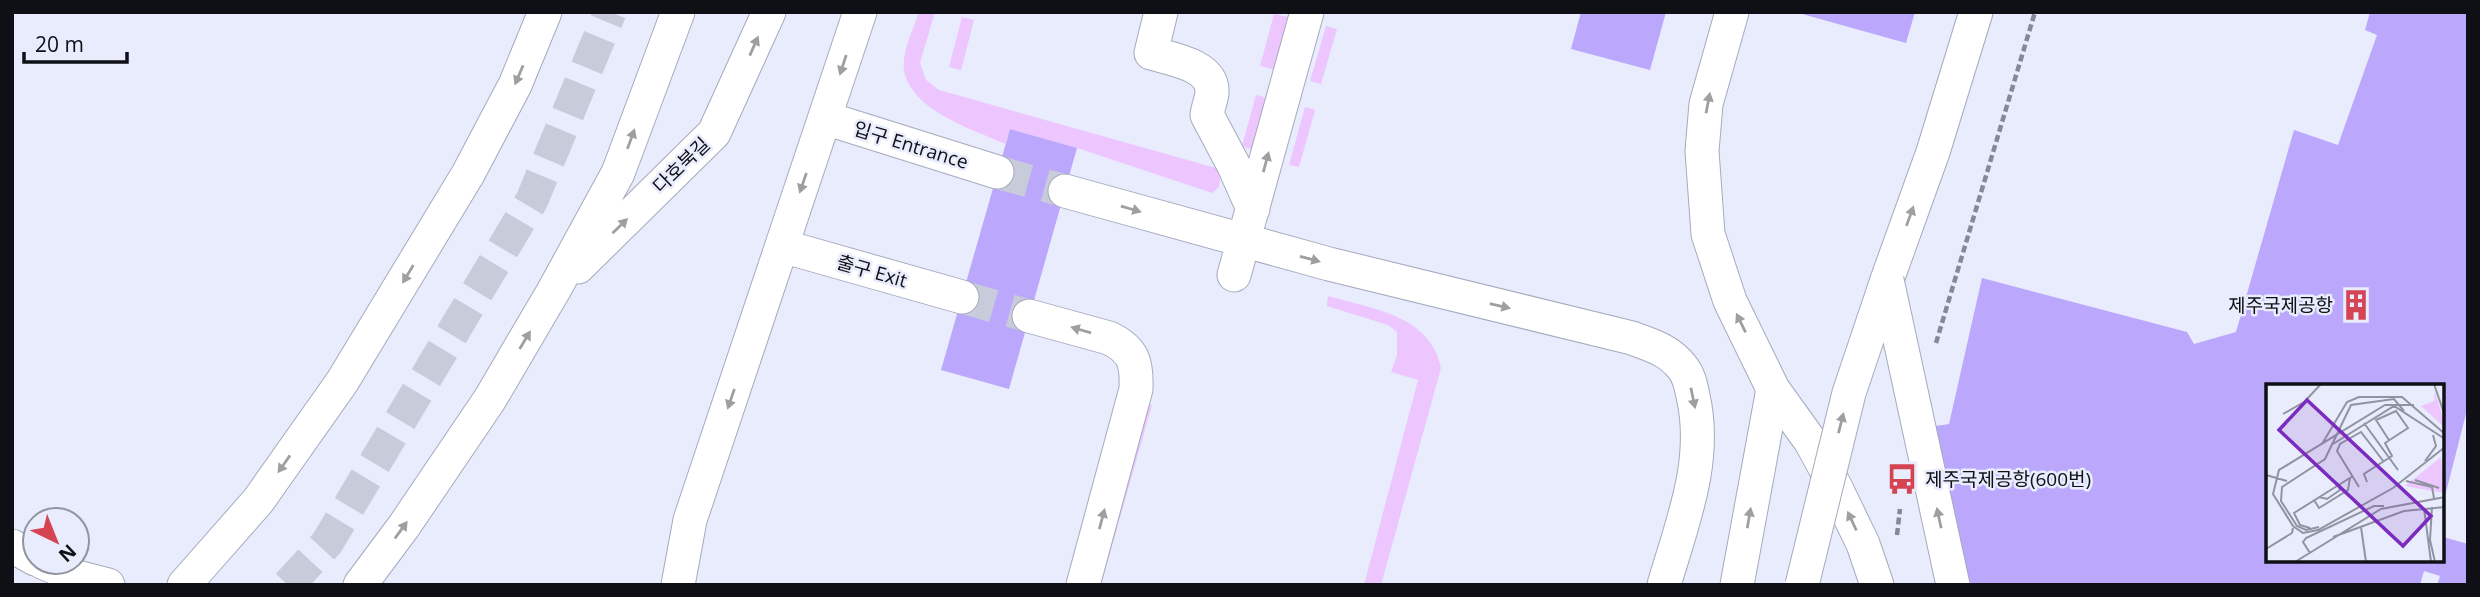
<svg xmlns="http://www.w3.org/2000/svg" width="2480" height="597" viewBox="0 0 2480 597" font-family="'Open Sans','Noto Sans KR',sans-serif">
<style>
.green{fill:#edc6ff}
.building{fill:#bba7fc}
.lines{fill:none;stroke-linecap:round;stroke-linejoin:round}
.minor-tunnel{stroke:#c7cbda;stroke-width:33;stroke-dasharray:33 17;stroke-linecap:butt}
.minor-casing{stroke:#a5aabd;stroke-width:35}
.path{stroke:#868995;stroke-width:4.5;stroke-dasharray:7 3.5;stroke-linecap:butt}
.minor{stroke:#fff;stroke-width:33}
.minor-bridge-casing{stroke:#a5aabd;stroke-width:35;stroke-linecap:butt}
.minor-bridge{stroke:#fff;stroke-width:33}
.oneway{fill:#9f9fa2}
.labels{text-anchor:middle;dominant-baseline:central;stroke-width:5;stroke-linejoin:round;paint-order:stroke}
.street-label{font-size:19px;fill:#0e1016;stroke:#e8ecfc}
.poi-label{font-size:19px;fill:#0e1016;stroke:#e8ecfc;text-anchor:end}
.inset-road{fill:none;stroke:#9194a0;stroke-width:2}
.view{fill:#7b2cbf;fill-opacity:0.15;stroke:#7b2cbf;stroke-width:3.5}
.inset-edge{fill:none;stroke:#0e1016;stroke-width:3.5}
</style>
<rect width="100%" height="100%" fill="#e8ecfc"/>
<path class="green" d="M919 12H935L920 63 926 80 939 90 1216 168 1220 178 1219 187 1212 193 1077 148 1010 129 1005 144C973 129 911 111 904 70 902 51 913 30 919 12Z
M1274 14 1289 17 1276 70 1260 66Z
M962 17 974 20 961 70 949 67Z
M1326 26 1337 29 1321 84 1310 81Z
M1256 95 1267 98 1253 150 1242 146Z
M1305 107 1315 110 1299 167 1289 165Z
M1328 296C1372 309 1431 315 1441 368L1381 585H1364L1418 380 1391 372 1397 355V332L1388 325 1327 306Z
M1141 404 1152 405 1101 585H1090Z"/>
<path class="building" d="M1581 12H1666L1650 70 1571 49Z
M1795 12H1915L1906 43Z
M2370 12H2468V406L2444 500 2443 385H2268V560H2443V537L2468 544V584L2437 585 2440 576 2424 571 2420 585H1943L1922 428 1949 424 1982 278 2187 332 2194 344 2236 332 2294 130 2338 145 2377 35 2365 30Z
M1010 129 1077 148 1009 389 941 370Z"/>
<g class="lines">
<path class="minor-tunnel" d="M997 172 1065 191
M962 297 1029 316
M288 585 327 543 532 200 610 12"/>
<defs>
<path id="minor" d="M1161 12 1151 53C1171 59 1214 65 1212 93 1211 100 1208 108 1207 115L1234 166 1253 209
M1732 12 1706 104 1702 151 1708 234 1730 301 1773 389 1811 442 1836 488 1863 544 1877 585
M825 118 997 172
M1065 191 1329 264 1632 338C1651 345 1669 350 1682 367 1689 375 1691 386 1693 396 1708 461 1682 523 1664 585
M782 246 962 297
M578 267 714 133 769 12
M1234 275 1307 12
M1887 280 1933 152 1976 12
M1029 316 1109 338C1134 350 1137 363 1136 389L1083 585
M12 546 35 559
M42 562 77 577 108 585
M184 585 258 501 342 382 468 174 515 85 545 12
M360 585 404 526 490 399 554 290 618 173 678 12
M678 585 690 520 860 12
M1737 585 1773 389"/>
</defs>
<use href="#minor" class="minor-casing"/>
<path class="path" d="M1936 343 2035 12
M1897 535 1900 509"/>
<use href="#minor" class="minor"/>
<defs>
<path id="minor-bridge" d="M1887 280 1953 585
M1802 585 1849 393 1887 280"/>
</defs>
<use href="#minor-bridge" class="minor-bridge-casing"/>
<use href="#minor-bridge" class="minor-bridge"/>
</g>
<defs><path id="oneway-solid" d="M-6-.8H1V-3.2L6.5 0L1 3.2V.8H-6Z" transform="scale(1.75)"/></defs>
<g class="oneway">
<use href="#oneway-solid" transform="translate(754 46) rotate(-66)"/>
<use href="#oneway-solid" transform="translate(843 65) rotate(108)"/>
<use href="#oneway-solid" transform="translate(519 75) rotate(113)"/>
<use href="#oneway-solid" transform="translate(1708 103) rotate(-79)"/>
<use href="#oneway-solid" transform="translate(631 139) rotate(-70)"/>
<use href="#oneway-solid" transform="translate(1266 162) rotate(-75)"/>
<use href="#oneway-solid" transform="translate(803 183) rotate(109)"/>
<use href="#oneway-solid" transform="translate(1131 209) rotate(16)"/>
<use href="#oneway-solid" transform="translate(1910 216) rotate(-70)"/>
<use href="#oneway-solid" transform="translate(620 226) rotate(-44)"/>
<use href="#oneway-solid" transform="translate(1310 259) rotate(15)"/>
<use href="#oneway-solid" transform="translate(408 274) rotate(121)"/>
<use href="#oneway-solid" transform="translate(1500 306) rotate(13)"/>
<use href="#oneway-solid" transform="translate(1741 323) rotate(-116)"/>
<use href="#oneway-solid" transform="translate(1081 330) rotate(-164)"/>
<use href="#oneway-solid" transform="translate(525 340) rotate(-59)"/>
<use href="#oneway-solid" transform="translate(1693 398) rotate(78)"/>
<use href="#oneway-solid" transform="translate(731 399) rotate(109)"/>
<use href="#oneway-solid" transform="translate(1841 423) rotate(-76)"/>
<use href="#oneway-solid" transform="translate(284 464) rotate(125)"/>
<use href="#oneway-solid" transform="translate(1749 518) rotate(-80)"/>
<use href="#oneway-solid" transform="translate(1939 518) rotate(-102)"/>
<use href="#oneway-solid" transform="translate(1102 519) rotate(-75)"/>
<use href="#oneway-solid" transform="translate(1852 521) rotate(-115)"/>
<use href="#oneway-solid" transform="translate(401 530) rotate(-54)"/>
</g>
<defs>
<symbol id="building-bare" viewBox="-9 -9 18 18"><path d="M-4-6H4V6H1V3H-1V6H-4ZM-2.5-4.3h1.7v1.8h-1.7ZM.8-4.3h1.7v1.8H.8ZM-2.5-1h1.7V.8h-1.7ZM.8-1h1.7V.8H.8Z" fill="#d54453" stroke="#e8ecfc" stroke-width="2.5" paint-order="stroke"/></symbol>
<symbol id="bus-bare" viewBox="-9 -9 18 18"><path d="M-5-6H5V4H4V6H2V4H-2V6H-4V4H-5ZM-3.5-4V0h7V-4ZM-3.5 1.2v1.5H-2V1.2ZM2 1.2v1.5H3.5V1.2Z" fill="#d54453" stroke="#e8ecfc" stroke-width="2.5" paint-order="stroke"/></symbol>
</defs>
<g fill-rule="evenodd">
<use href="#building-bare" x="2334" y="283" width="44" height="44"/>
<use href="#bus-bare" x="1880" y="457" width="44" height="44"/>
</g>
<g class="labels">
<g class="street-label">
<text transform="translate(911 145) rotate(17)">입구 Entrance</text>
<text transform="translate(681 165) rotate(-44)">다호북길</text>
<text transform="translate(872 271) rotate(16)">출구 Exit</text>
</g>
<g class="poi-label">
<text x="2333" y="305">제주국제공항</text>
<text x="1925" y="479" text-anchor="start">제주국제공항(600번)</text>
</g>
</g>
<g transform="translate(2266 384)">
<rect width="178" height="178" fill="#e8ecfc"/>
<path d="M169 8 178 38 177 42 155 22 168 17ZM175 73 178 109 139 102Z" fill="#edc6ff"/>
<path class="inset-road" d="M168 0 179 32M40 16 55 0M148 21H119L13 86 7 110 27 142 37 149 52 146 127 104 179 63M17 30 38 18M98 39 132 86M56 60 81 18 93 13H136L179 50M67 60 128 22 179 55M159 77 170 62 167 51M0 91 21 97M149 96 173 104M140 97 166 103 168 114M101 98 98 90 126 72 119 59 142 44 130 27 110 36 123 56M93 103 71 67 74 60 95 48 118 78M53 113 61 115 74 106 72 101M48 116 53 124 58 121 82 106 84 94M166 123 164 156 169 178M158 124 165 178M53 143 40 146 31 142 15 117 16 103 59 75 85 21 128 15 138 27M95 143 100 178M44 144 34 141 28 129 87 92M67 153 138 127 179 123M0 165 26 149 27 144M44 169 37 158 40 154 108 122H118M29 178 115 125 179 113"/>
<path class="view" d="M41 16 165 132 137 162 13 46Z"/>
<rect width="178" height="178" class="inset-edge"/>
</g>
<rect width="2480" height="597" fill="none" stroke="#0e1016" stroke-width="28"/>
<g transform="translate(56 541) rotate(137)"><circle r="33" fill="#e8ecfc" stroke="#9194a0" stroke-width="2"/>
<path d="M0-5L12 26L0 18L-12 26Z" fill="#d54453"/>
<text y="-10" font-size="19" font-weight="bold" text-anchor="middle" fill="#0e1016">N</text>
</g>
<path d="M24 52v10h103v-10" fill="none" stroke="#0e1016" stroke-width="3.5"/>
<text x="35" y="52" font-size="21" fill="#0e1016" stroke="#e8ecfc" stroke-width="5" paint-order="stroke">20 m</text>
</svg>
